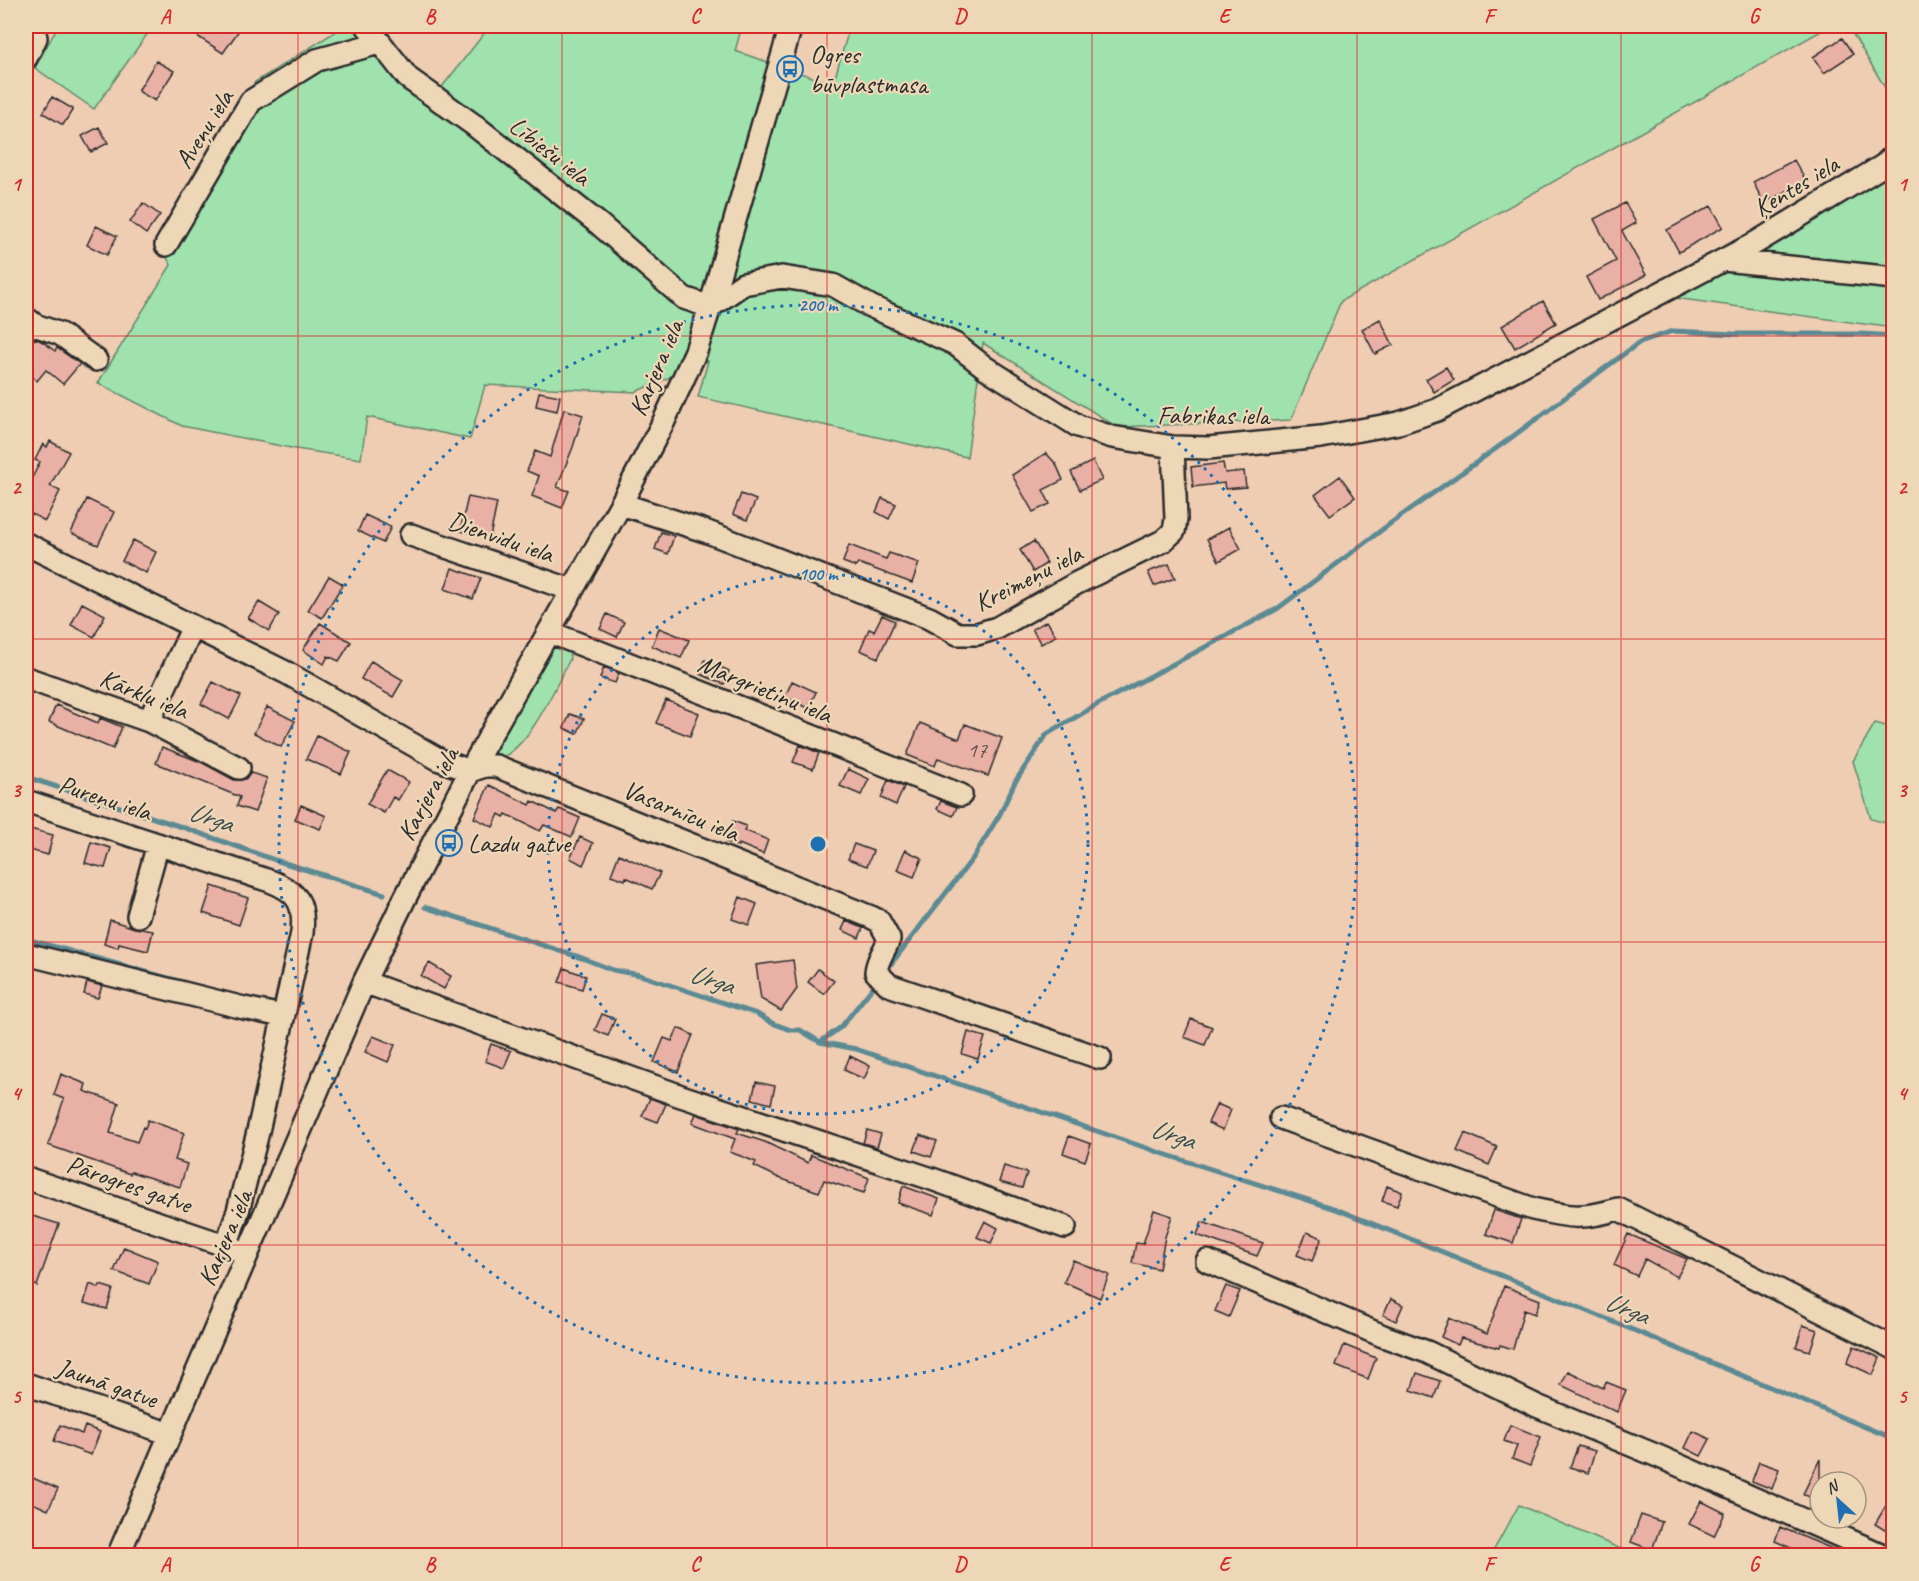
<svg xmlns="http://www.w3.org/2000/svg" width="1919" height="1581" viewBox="0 0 1919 1581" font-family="Caveat,sans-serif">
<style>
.green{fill:#9fe2ad;stroke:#65866c;stroke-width:1.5}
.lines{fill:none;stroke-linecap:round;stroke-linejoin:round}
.stream{stroke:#5c8a93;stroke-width:5}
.building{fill:#e9b0a6;stroke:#2b2b2b;stroke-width:1.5}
.minor-casing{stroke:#2b2b2b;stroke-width:26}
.minor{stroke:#eed7b7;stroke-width:21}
.grid{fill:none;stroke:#d62828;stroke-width:1.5;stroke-opacity:0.55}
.ring{fill:none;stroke:#1f6fb2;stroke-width:3;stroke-dasharray:3 6}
.labels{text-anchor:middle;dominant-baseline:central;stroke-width:4.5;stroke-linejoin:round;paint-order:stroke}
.number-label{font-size:22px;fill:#5a4c4a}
.poi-label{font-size:26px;fill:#2b2b2b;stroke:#eed7b7;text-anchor:start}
.street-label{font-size:26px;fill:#2b2b2b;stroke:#eed7b7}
.water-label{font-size:27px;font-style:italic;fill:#3b4b4e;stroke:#eed7b7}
.centre{fill:#1f6fb2;stroke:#eed7b7;stroke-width:3}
.ring-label{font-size:18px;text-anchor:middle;font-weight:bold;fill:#1f6fb2;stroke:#eed7b7;stroke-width:4.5;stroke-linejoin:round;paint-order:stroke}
.neatline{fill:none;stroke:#d62828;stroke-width:2}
.grid-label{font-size:20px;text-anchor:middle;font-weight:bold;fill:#d62828}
</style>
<rect width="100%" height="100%" fill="#efcdb3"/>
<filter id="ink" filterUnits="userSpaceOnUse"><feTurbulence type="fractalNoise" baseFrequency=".0167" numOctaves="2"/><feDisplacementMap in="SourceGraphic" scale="12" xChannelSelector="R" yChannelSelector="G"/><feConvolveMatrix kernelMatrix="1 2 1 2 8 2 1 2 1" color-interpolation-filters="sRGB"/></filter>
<g filter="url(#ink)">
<path class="green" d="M58 26H153L94 109 35 68Z
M332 26H358L431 104 442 87 490 26H742L735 51 833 84 850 26H1830L1341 301 1291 420 1117 427 983 343 967 457 698 397 708 361 635 392 485 385 470 439 367 417 361 459 296 449 182 426 98 383 171 265 157 240 255 82 335 32Z
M1848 26H1893V101Z
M1893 170V328L1675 298Z
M553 644 569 650 570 659C554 689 530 748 497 760L491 757 490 752Z
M1875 723 1893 728V825L1871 819 1853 761Z
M1519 1505 1635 1555H1491Z"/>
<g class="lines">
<path class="stream" d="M26 777 182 827 275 860 384 894
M425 907 582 958 613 970 640 975 757 1014 772 1023 791 1030H800L820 1042 856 1049 1164 1154 1336 1209 1542 1292 1894 1439
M26 939 201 987
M891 964 973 858 1000 814 1015 782 1047 734 1098 704 1277 609 1391 523 1508 440 1640 342 1673 331 1735 334H1861L1894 336
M820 1042 841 1027 873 987"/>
</g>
<path class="building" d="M200 26H242L223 53 194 34Z
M1842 38 1853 54 1824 73 1813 57Z
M156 61 174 71 155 101 138 91Z
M52 97 73 109 63 125 43 113Z
M99 127 108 143 91 152 82 136Z
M1794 160 1806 181 1764 203 1753 182Z
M143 203 160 215 146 234 130 222Z
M1625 203 1636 223 1622 231 1646 275 1598 300 1586 277 1616 261 1594 219Z
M1711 206 1723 227 1679 252 1667 230Z
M96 226 117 236 107 255 87 245Z
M1543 301 1556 323 1515 348 1502 326Z
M1380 319 1393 345 1375 354 1362 329Z
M35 338 43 342 55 351 57 348 80 364 63 384 46 370 37 381 26 371V349Z
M1446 367 1454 380 1434 392 1426 379Z
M539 392 560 396 557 411 536 406Z
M564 409 583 415 573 447 557 487 569 491 562 508 532 496 539 476 527 471 535 451 550 457Z
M50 441 69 452 50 486 60 491 45 521 26 511V490L40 462 35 460 43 444 47 447Z
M1046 453 1056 464 1063 480 1043 490 1050 504 1033 512 1012 475Z
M1093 461 1102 480 1080 490 1071 472Z
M1223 463 1225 473 1244 471 1246 487 1225 489 1224 483 1193 487 1191 467Z
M1340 476 1355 497 1330 515 1315 495Z
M741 494 756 500 747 520 733 514Z
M468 497 497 503 490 537 460 531Z
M882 498 896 504 889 519 876 512Z
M87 499 114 512 98 545 71 533Z
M365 515 391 527 383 543 358 531Z
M1229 527 1241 549 1219 561 1207 539Z
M661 532 674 536 668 554 655 549Z
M133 540 156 552 146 573 122 561Z
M1034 541 1047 563 1033 572 1020 550Z
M849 545 886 559 889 553 919 563 912 583 858 563 856 567 843 562Z
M1169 564 1175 578 1154 586 1148 572Z
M452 568 481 578 473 599 445 589Z
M329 576 343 584 322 618 308 610Z
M259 602 279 614 269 631 248 618Z
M82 603 105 615 94 637 71 625Z
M607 614 624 622 617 637 600 629Z
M882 615 895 621 878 658 860 650 869 629 874 631Z
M1047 621 1056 636 1041 644 1032 629Z
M320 623 351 642 339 661 328 656 324 664 303 650Z
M659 628 689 640 681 658 652 646Z
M705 660 729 671 724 684 700 674Z
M371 661 403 680 393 697 361 679Z
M604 667 619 673 615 683 600 678Z
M792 681 816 692 808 708 785 697Z
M213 682 241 696 229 719 201 704Z
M666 700 699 713 690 736 656 723Z
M56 705 98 723 100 718 122 727 113 749 49 722Z
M267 707 295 721 281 747 254 733Z
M570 714 584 719 577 734 564 728Z
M920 723 959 739 965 724 1002 738 988 776 938 758 935 766 907 755Z
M317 736 351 752 341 774 306 759Z
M800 745 819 753 813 769 793 762Z
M162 747 203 763 234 780 245 779 251 773 267 778 255 812 237 806 240 797 156 763Z
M848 769 869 779 861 795 840 786Z
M387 770 409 782 398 800 393 797 384 813 367 804Z
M888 780 904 787 896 805 881 798Z
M489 785 530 805 532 801 556 813 559 809 580 818 572 837 544 825 540 831 506 814 504 817 499 814 493 827 474 818Z
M941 801 957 807 953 816 937 809Z
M301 805 326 816 320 829 295 819Z
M733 821 746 826 744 830 768 840 763 854 739 844 738 846 726 842Z
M30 829 53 835 48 855 26 849Z
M580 837 593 843 583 865 570 858Z
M91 842 111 848 105 868 85 863Z
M854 844 873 851 867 866 848 859Z
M905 850 922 858 914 877 897 870Z
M619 854 660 873 652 889 626 877 625 880 611 875Z
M212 886 248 898 239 925 203 913Z
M740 897 757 904 749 925 732 919Z
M110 920 135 928 153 931 148 951 119 944 118 948 104 944Z
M846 921 863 928 859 938 842 930Z
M793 960 797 989 781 1011 761 999 756 965Z
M429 963 451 976 444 989 421 976Z
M564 968 586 976 582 989 559 982Z
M818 969 834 981 824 994 808 982Z
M87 982 102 986 98 998 84 994Z
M602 1014 615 1019 608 1036 595 1030Z
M1191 1019 1212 1027 1205 1045 1184 1037Z
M678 1028 693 1035 678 1072 654 1062 664 1038 672 1041Z
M968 1032 985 1037 978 1059 962 1054Z
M373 1036 395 1045 388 1062 365 1052Z
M491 1044 511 1051 504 1068 485 1061Z
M850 1056 870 1066 864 1079 844 1070Z
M61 1074 86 1084 84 1091 119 1103 110 1133 137 1142 143 1127 145 1128 148 1120 184 1133 175 1160 187 1164 180 1187 131 1172 130 1174 48 1145 64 1099 54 1095Z
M756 1082 775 1086 771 1104 752 1099Z
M650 1098 666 1104 658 1122 642 1116Z
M1217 1104 1231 1110 1223 1130 1208 1123Z
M696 1114 739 1129 737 1133 765 1142 808 1163 811 1155 869 1178 864 1193 824 1180 819 1192 779 1178 754 1166 756 1162 730 1152 735 1139 692 1123Z
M867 1130 881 1134 877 1147 863 1143Z
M1465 1133 1497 1147 1489 1165 1457 1151Z
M920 1135 937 1141 931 1157 914 1151Z
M1069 1136 1091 1144 1085 1161 1063 1153Z
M1004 1166 1027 1173 1022 1188 999 1182Z
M903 1186 939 1199 933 1215 898 1203Z
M1387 1186 1402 1192 1397 1206 1382 1201Z
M1154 1210 1172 1216 1165 1237 1159 1269 1132 1263 1136 1243 1143 1244Z
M1494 1210 1521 1219 1513 1243 1486 1234Z
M26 1214 59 1224 37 1286 26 1281Z
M985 1221 998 1228 991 1243 977 1237Z
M1202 1222 1263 1243 1257 1256 1197 1235Z
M1307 1232 1322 1238 1312 1261 1297 1255Z
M1628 1234 1687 1259 1677 1277 1645 1259 1637 1276 1614 1265Z
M124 1247 158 1261 149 1284 114 1271Z
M1073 1260 1109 1275 1100 1298 1064 1282Z
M90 1284 99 1288 100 1285 113 1289 107 1309 84 1303Z
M1226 1286 1240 1291 1229 1317 1215 1311Z
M1504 1286 1540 1300 1535 1314 1524 1310 1513 1349 1500 1345 1499 1348 1461 1338 1458 1345 1441 1337 1449 1318 1487 1334Z
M1391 1299 1403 1305 1396 1321 1383 1315Z
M1803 1325 1817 1330 1810 1351 1796 1347Z
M1344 1345 1376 1358 1368 1379 1336 1366Z
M1854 1346 1880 1358 1873 1375 1847 1363Z
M1568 1371 1603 1388 1606 1382 1626 1390 1617 1412 1561 1385Z
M1417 1373 1440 1381 1434 1398 1411 1390Z
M60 1425 82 1434 85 1426 100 1432 91 1455 54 1441Z
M1510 1425 1541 1437 1530 1466 1512 1459 1517 1446 1504 1441Z
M1693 1431 1710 1439 1701 1456 1685 1448Z
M1578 1446 1595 1451 1588 1473 1570 1467Z
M1820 1459V1502L1803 1494Z
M1759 1462 1779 1469 1772 1489 1752 1481Z
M26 1475 58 1489 48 1510 26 1500Z
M1893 1494V1522L1888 1532 1875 1524Z
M1701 1501 1725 1513 1714 1536 1689 1524Z
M1641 1515 1662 1522 1652 1550 1631 1542Z
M1780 1527 1847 1555V1556H1809L1775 1541Z"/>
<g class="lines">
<defs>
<path id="minor" d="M367 26 408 78 474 125 599 224 684 298 710 307
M26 58 36 38 34 26
M166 245 251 101 317 60 379 43
M1724 260 1894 278
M710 307 743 284 782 277 833 285 870 306 955 344 986 368 1078 426 1112 437 1173 447 1208 448 1321 437 1399 423 1437 410 1752 245 1884 165 1894 155
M26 318 35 325 60 334 96 360
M621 504 705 531 929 618 958 634H977L997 628 1077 583 1163 541 1174 531 1176 519 1173 447
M411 535 572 590
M26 544 287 673 440 760 470 771
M549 632 961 795
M26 678 149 721 239 768
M149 721 193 627
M470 771 485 766H496L871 917 879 921 889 939C885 951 877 959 876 972L889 985 1100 1058
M26 801 270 881C298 892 305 903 302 933L257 1136 238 1211 226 1246
M138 916 158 844
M26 954 244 1008 282 1016
M364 982 681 1096 932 1179 1065 1227
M1281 1118 1533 1209C1569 1217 1582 1220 1618 1209L1894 1348
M26 1178 239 1250
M1207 1261 1383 1336 1427 1352 1537 1406 1660 1457 1885 1556
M26 1384 170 1434
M118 1556 364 982 404 900 470 771 621 504 664 421 696 351 710 307 791 26"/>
</defs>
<use href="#minor" class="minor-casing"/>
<use href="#minor" class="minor"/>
</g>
</g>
<path class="grid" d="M298 26V1556M562 26V1556M827 26V1556M1092 26V1556M1357 26V1556M1621 26V1556M26 336H1894M26 639H1894M26 942H1894M26 1245H1894"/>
<g class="ring">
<circle cx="818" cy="844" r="270"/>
<circle cx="818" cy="844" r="539"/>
</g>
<defs>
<symbol id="bus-ring" viewBox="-11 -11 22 22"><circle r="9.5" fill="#eed7b7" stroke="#1f6fb2" stroke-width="1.5"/><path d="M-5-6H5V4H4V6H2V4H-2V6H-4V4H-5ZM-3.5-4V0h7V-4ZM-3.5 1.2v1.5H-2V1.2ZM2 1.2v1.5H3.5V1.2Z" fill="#1f6fb2"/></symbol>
</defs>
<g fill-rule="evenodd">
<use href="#bus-ring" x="775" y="54" width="30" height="30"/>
<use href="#bus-ring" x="434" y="828" width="30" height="30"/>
</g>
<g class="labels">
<g class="number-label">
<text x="977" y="750">17</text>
</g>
<g class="poi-label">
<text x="810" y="54">Ogres<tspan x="810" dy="30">būvplastmasa</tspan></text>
<text x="468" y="843">Lazdu gatve</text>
</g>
<g class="street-label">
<text transform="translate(204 129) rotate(-58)">Aveņu iela</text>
<text transform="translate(550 151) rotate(38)">Lībiešu iela</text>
<text transform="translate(1796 186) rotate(-31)">Ķentes iela</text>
<text transform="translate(656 368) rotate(-67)">Karjera iela</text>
<text x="1213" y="415">Fabrikas iela</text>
<text transform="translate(501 537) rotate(19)">Dienvidu iela</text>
<text transform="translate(1028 578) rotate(-27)">Kreimeņu iela</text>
<text transform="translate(765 689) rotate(22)">Margrietiņu iela</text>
<text transform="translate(144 694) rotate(22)">Kārklu iela</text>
<text transform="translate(428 794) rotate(-62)">Karjera iela</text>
<text transform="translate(105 798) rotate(18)">Pureņu iela</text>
<text transform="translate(681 811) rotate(22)">Vasarnīcu iela</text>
<text transform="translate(129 1184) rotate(19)">Pārogres gatve</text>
<text transform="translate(225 1238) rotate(-67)">Karjera iela</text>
<text transform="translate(107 1383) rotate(19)">Jaunā gatve</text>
</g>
<g class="water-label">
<text transform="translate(211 817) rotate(18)">Urga</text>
<text transform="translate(712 979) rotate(18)">Urga</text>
<text transform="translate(1173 1134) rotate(18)">Urga</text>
<text transform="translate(1627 1308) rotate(22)">Urga</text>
</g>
</g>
<circle cx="818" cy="844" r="9" class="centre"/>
<g class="ring-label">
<text x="818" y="311">200 m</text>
<text x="818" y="580">100 m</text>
</g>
<rect width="1919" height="1581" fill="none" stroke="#eed7b7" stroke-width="66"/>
<g transform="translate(1838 1500) rotate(333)"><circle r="28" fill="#eed7b7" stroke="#a0927f" stroke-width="1.5"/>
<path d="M0-4.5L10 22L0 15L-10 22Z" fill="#1f6fb2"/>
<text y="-9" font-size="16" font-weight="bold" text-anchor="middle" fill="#2b2b2b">N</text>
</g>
<rect x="33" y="33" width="1853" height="1515" class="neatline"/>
<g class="grid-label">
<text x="165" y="23">A</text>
<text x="430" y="23">B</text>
<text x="695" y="23">C</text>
<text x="960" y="23">D</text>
<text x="1224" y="23">E</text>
<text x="1489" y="23">F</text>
<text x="1754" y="23">G</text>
<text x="16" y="191">1</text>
<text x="1902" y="191">1</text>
<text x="16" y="494">2</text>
<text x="1902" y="494">2</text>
<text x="16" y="797">3</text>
<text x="1902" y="797">3</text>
<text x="16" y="1100">4</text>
<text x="1902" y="1100">4</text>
<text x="16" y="1403">5</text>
<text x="1902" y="1403">5</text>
<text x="165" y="1571">A</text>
<text x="430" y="1571">B</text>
<text x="695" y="1571">C</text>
<text x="960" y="1571">D</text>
<text x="1224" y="1571">E</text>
<text x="1489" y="1571">F</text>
<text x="1754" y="1571">G</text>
</g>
</svg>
